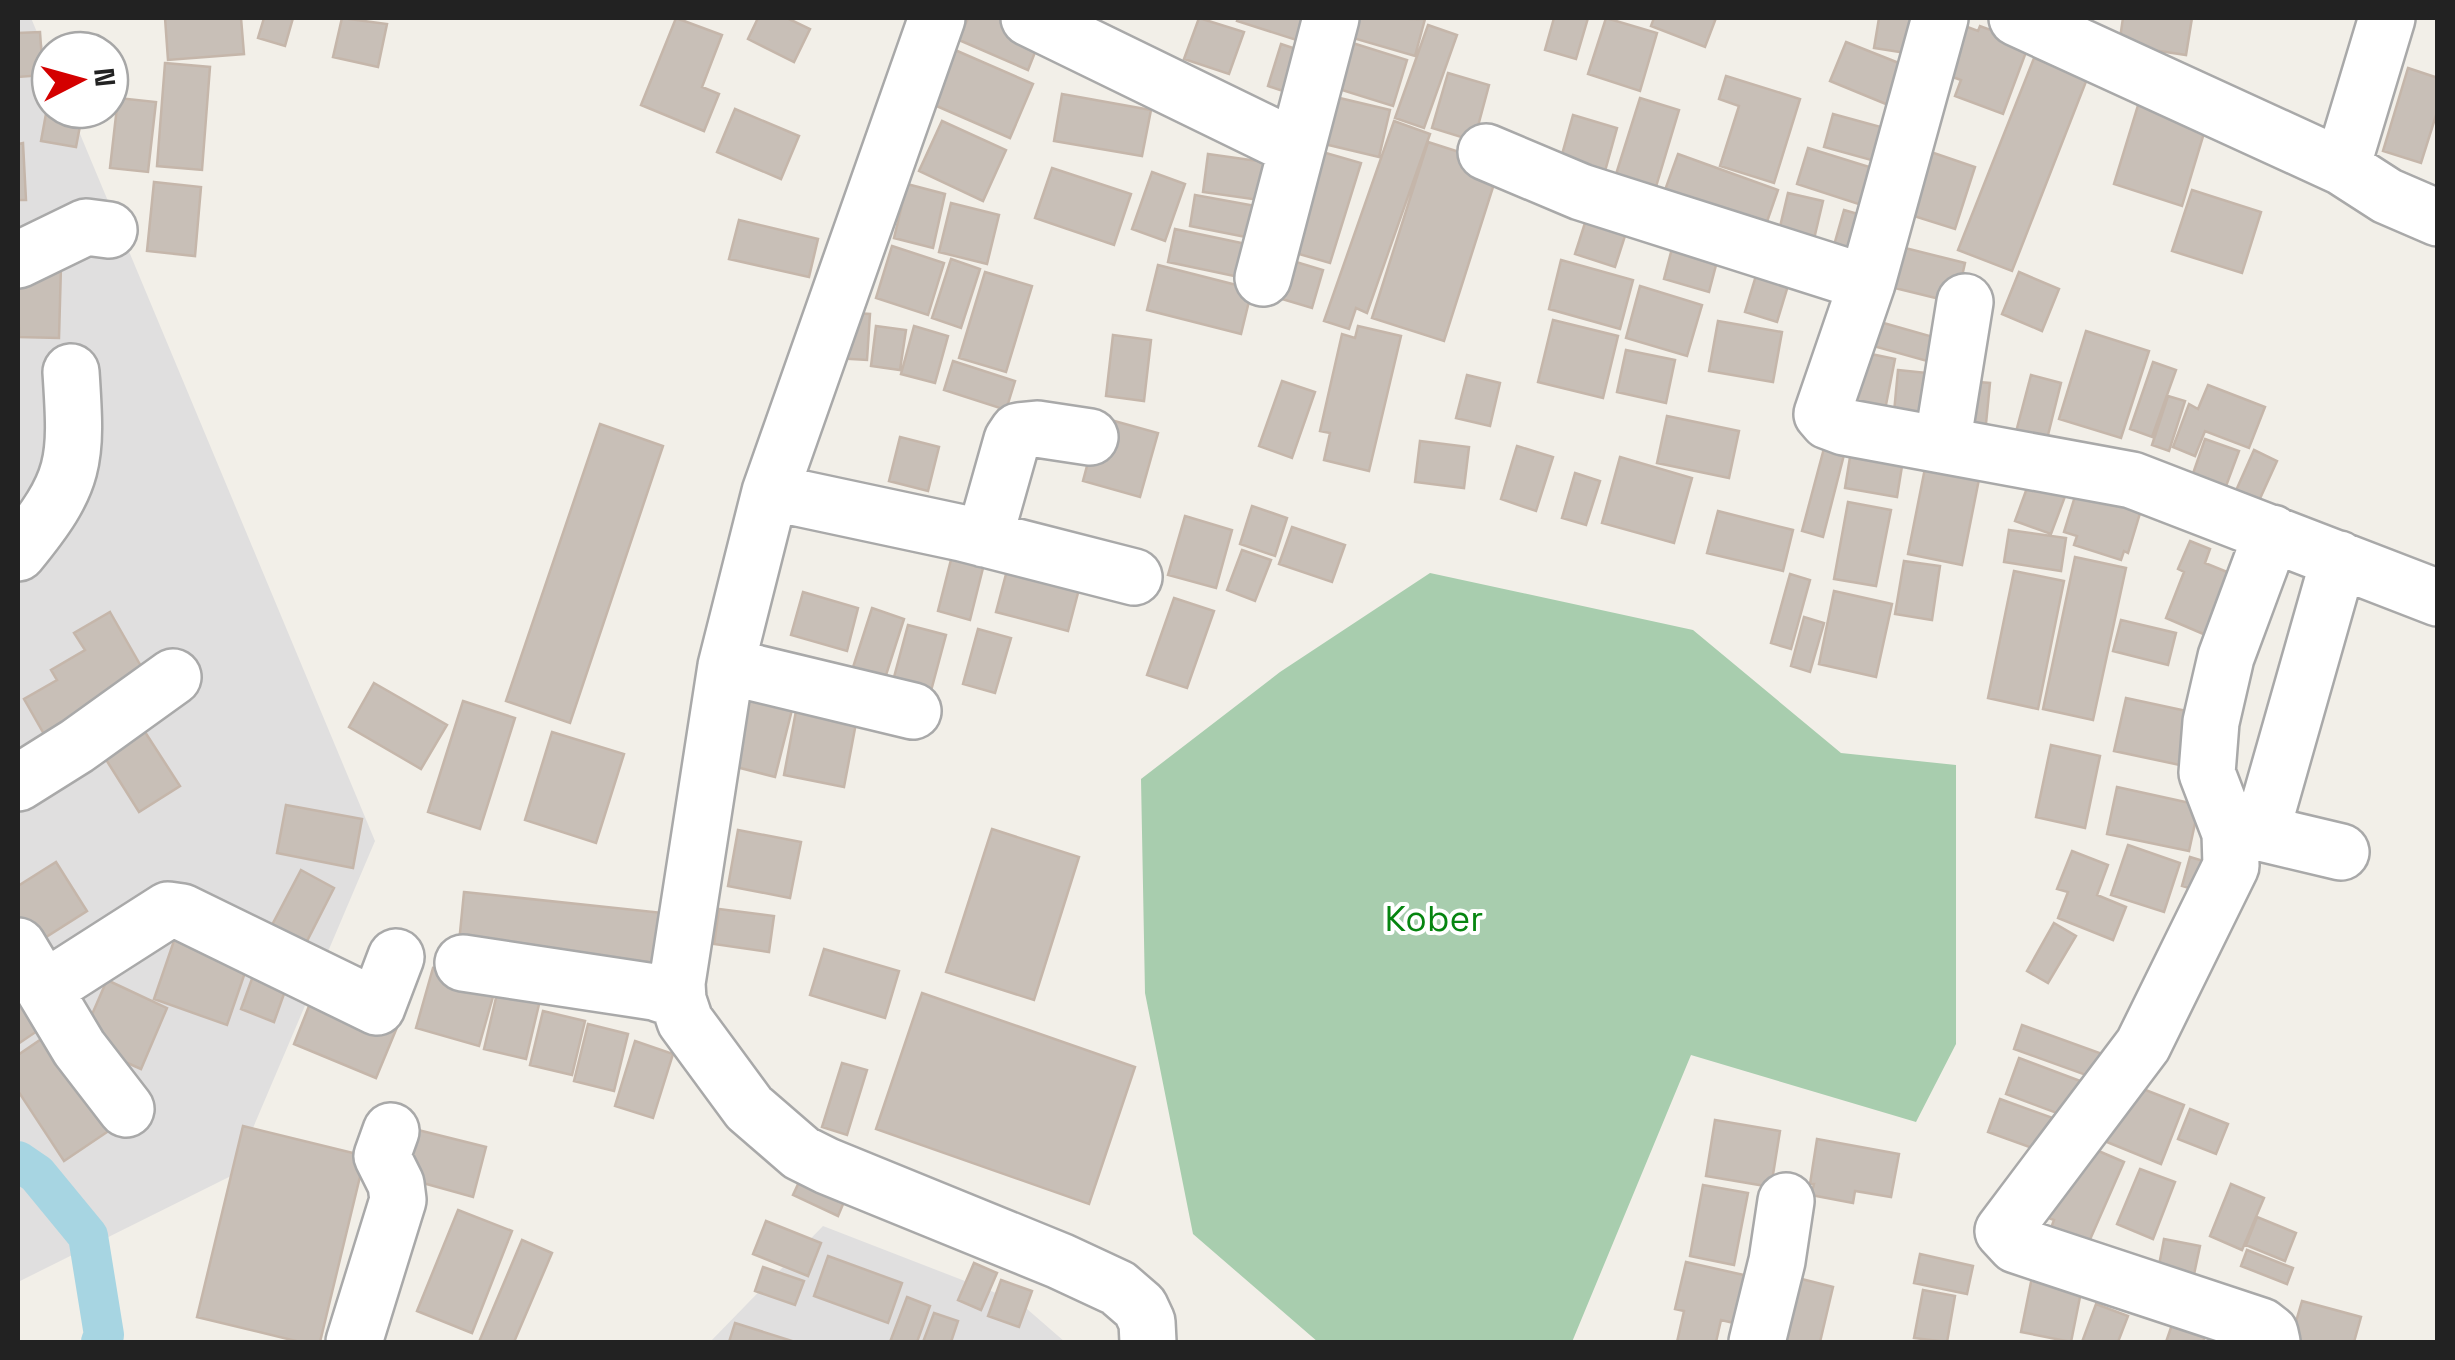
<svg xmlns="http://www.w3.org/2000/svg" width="2455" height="1360" viewBox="0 0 2455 1360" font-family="'Space Grotesk',sans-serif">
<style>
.residential{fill:#e0dfdf}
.cemetery{fill:#a8cdae}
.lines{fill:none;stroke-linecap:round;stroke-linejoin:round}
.canal{stroke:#a7d5e2;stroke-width:40}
.building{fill:#c8bfb7;stroke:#c5b6aa;stroke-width:2.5}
.minor-casing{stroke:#a9a9a9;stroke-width:60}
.minor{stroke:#fff;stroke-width:55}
.labels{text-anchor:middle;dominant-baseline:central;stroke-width:8;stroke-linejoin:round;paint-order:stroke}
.park-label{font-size:35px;fill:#068510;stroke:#fff}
</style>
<rect width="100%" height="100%" fill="#f2efe8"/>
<path class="residential" d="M18 18H31L50 63V110H70L375 841 233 1175 18 1282Z
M823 1226 1019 1302 1065 1342H710Z"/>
<path class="cemetery" d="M1430 573 1693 630 1841 753 1956 765V1044L1916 1122 1691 1055 1572 1342H1318L1193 1234 1145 993 1141 779 1280 672Z"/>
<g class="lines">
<path class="canal" d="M18 1161 37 1174 88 1236 104 1335 101 1342"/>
</g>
<path class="building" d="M165 18H241L244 54 168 60Z
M264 18H293L285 46 258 38Z
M342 18 387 24 378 67 333 57Z
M676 18 722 35 702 87 719 94 704 131 641 105Z
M758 18H787L810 29 794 62 748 39Z
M968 18H1023L1045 27 1028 70 959 40Z
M1199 18 1244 32 1229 74 1184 59Z
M1238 18H1318L1309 44 1237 21Z
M1351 18 1425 19 1415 56 1346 36Z
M1554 18H1588L1576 59 1545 50Z
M1606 18 1657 33 1640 91 1588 74Z
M1654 18H1716L1705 47 1651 26Z
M1879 18H1924L1919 55 1874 48Z
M2123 18H2192L2186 55 2119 45Z
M1428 25 1457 35 1424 128 1395 118Z
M1962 25 1978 31 1980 26 2029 44 2003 114 1955 96 1961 80 1944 74Z
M40 32 43 75 18 77V33Z
M1343 40 1407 60 1393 106 1329 86Z
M1846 42 1919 71 1903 111 1830 81Z
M1281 44 1314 55 1301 97 1268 86Z
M955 50 1033 84 1010 138 932 104Z
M2034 58 2087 79 2012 271 1958 250Z
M165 63 210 67 202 170 157 166Z
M2408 68 2438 78V109L2421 163 2383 151Z
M1448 73 1489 85 1474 141 1432 128Z
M1726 76 1800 99 1774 183 1720 166 1739 106 1719 99Z
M50 92V110H83L76 147 41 141Z
M1062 94 1151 110 1142 156 1054 141Z
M1327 95 1390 110 1379 157 1316 142Z
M118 98 156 102 148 172 110 168Z
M1640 98 1679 110 1652 200 1612 187Z
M2139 102 2207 123 2182 206 2114 184Z
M735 109 799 136 781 179 717 152Z
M1833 114 1903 133 1893 166 1824 147Z
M1573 115 1617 128 1602 182 1558 169Z
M942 121 1006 150 983 201 919 171Z
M1394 121 1430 134 1367 313 1356 308 1349 329 1324 321Z
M1428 142 1500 165 1444 341 1372 318Z
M23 143 26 200H18V144Z
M1305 147 1361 163 1330 263 1275 247Z
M1808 148 1892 174 1880 211 1797 184Z
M1922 149 1975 167 1955 229 1901 212Z
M1208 154 1286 165 1280 203 1203 192Z
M1678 154 1778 190 1761 239 1660 204Z
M1052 168 1131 194 1114 245 1035 218Z
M1152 172 1185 184 1165 241 1132 229Z
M154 182 201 187 195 256 147 251Z
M907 184 945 194 933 248 894 238Z
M2192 190 2261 212 2242 273 2172 251Z
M1788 193 1823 201 1810 256 1775 248Z
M1195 195 1277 210 1271 242 1190 226Z
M1592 201 1632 214 1615 267 1575 254Z
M951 203 999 215 987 264 939 252Z
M1844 210 1879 220 1864 273 1829 263Z
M739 220 818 239 809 277 729 259Z
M1175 229 1265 248 1258 281 1168 262Z
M1676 233 1721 246 1709 292 1664 279Z
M892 246 944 263 928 315 876 298Z
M1905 248 1965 263 1956 303 1895 288Z
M1273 255 1323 270 1312 308 1262 293Z
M951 259 980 269 961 328 932 318Z
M1761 259 1793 269 1777 322 1745 312Z
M1561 260 1633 280 1620 329 1549 309Z
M1158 265 1252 289 1241 334 1147 310Z
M61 266 59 338 19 337 18 284Z
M985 272 1032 286 1006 372 959 358Z
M2019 272 2059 289 2042 331 2002 314Z
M1640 286 1702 305 1687 356 1626 338Z
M838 312 870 314 867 360 835 358Z
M1553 320 1618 336 1603 398 1538 382Z
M1873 320 1951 342 1945 366 1866 344Z
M1718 321 1782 332 1773 382 1709 371Z
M876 326 906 330 900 370 871 366Z
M914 326 948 336 935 383 901 374Z
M1358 326 1401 336 1369 471 1324 460 1330 433 1320 431 1342 334 1355 338Z
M2086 331 2149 351 2121 438 2059 419Z
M1113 335 1151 340 1144 401 1106 396Z
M1626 350 1675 360 1666 403 1617 392Z
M1852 350 1895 359 1882 425 1839 416Z
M953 361 1015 381 1006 410 944 390Z
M2153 362 2176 370 2152 437 2130 429Z
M1898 370 1947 375 1942 428 1893 423Z
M1467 375 1500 383 1490 426 1456 418Z
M2031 375 2061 383 2043 455 2012 447Z
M1953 380 1990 383 1984 444 1947 441Z
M1282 381 1315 392 1292 458 1259 446Z
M2208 385 2265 407 2249 448 2205 431 2195 456 2173 447 2189 404 2198 409Z
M2168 396 2185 401 2169 451 2152 445Z
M1667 416 1739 431 1729 478 1657 463Z
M1100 417 1158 433 1140 497 1083 481Z
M600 424 663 446 570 723 506 701Z
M900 437 939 447 928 491 889 481Z
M1827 437 1847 443 1823 537 1802 531Z
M2205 439 2239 451 2222 497 2189 485Z
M1420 441 1469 447 1464 488 1415 482Z
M1517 446 1553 457 1536 511 1501 499Z
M1929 448 1983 459 1962 565 1908 554Z
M2254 450 2277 461 2253 514 2230 504Z
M1851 451 1903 460 1897 497 1845 488Z
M1620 457 1692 478 1674 543 1602 523Z
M1575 473 1600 481 1586 525 1562 518Z
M2031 477 2067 491 2051 534 2015 521Z
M2080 480 2144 500 2128 553 2124 551 2121 560 2074 545 2077 536 2064 532Z
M1848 502 1891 510 1876 586 1834 579Z
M1252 506 1287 518 1275 556 1240 544Z
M1718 511 1793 530 1783 571 1707 553Z
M1185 516 1232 530 1216 588 1168 575Z
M1292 527 1345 545 1332 582 1279 564Z
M2009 530 2066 538 2061 571 2004 562Z
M956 540 988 548 970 620 938 611Z
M2190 541 2210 549 2205 563 2232 574 2208 636 2166 618 2184 572 2178 569Z
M1242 550 1271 560 1255 601 1227 590Z
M1011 555 1083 574 1068 631 996 612Z
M2075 557 2126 568 2093 720 2043 709Z
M1904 561 1940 566 1932 620 1895 614Z
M2014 571 2064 581 2038 709 1988 698Z
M1790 574 1810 580 1791 649 1771 643Z
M1834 591 1892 604 1876 677 1819 664Z
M803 592 858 608 847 651 791 635Z
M1174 598 1214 611 1187 688 1147 675Z
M872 608 904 619 879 697 847 686Z
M110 612 146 675 44 734 24 699 57 680 51 670 85 650 74 633Z
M1804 617 1824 623 1810 672 1791 666Z
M2121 620 2176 633 2168 665 2113 651Z
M908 625 946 635 928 702 890 692Z
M978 629 1011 638 995 693 963 684Z
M374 683 447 725 421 769 349 727Z
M741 684 795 698 775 777 721 763Z
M2126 698 2205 715 2194 768 2114 751Z
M463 701 515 718 480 829 428 812Z
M796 711 856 723 844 787 784 775Z
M145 732 180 786 139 812 105 758Z
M552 732 624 754 596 843 525 820Z
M2051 745 2100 756 2085 828 2036 817Z
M2117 787 2199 805 2189 851 2107 834Z
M286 805 362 819 353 868 277 853Z
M992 829 1079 857 1034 1000 946 972Z
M738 830 801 842 790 898 728 886Z
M2128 845 2180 863 2164 912 2111 895Z
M2072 851 2108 865 2097 895 2126 907 2113 940 2058 918 2068 892 2057 889Z
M2190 857 2217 865 2209 894 2182 886Z
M56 862 87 911 32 946 18 922V886Z
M301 870 334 888 306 943 272 925Z
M464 892 673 914 668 964 459 943Z
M719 909 774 916 769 952 714 944Z
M2054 923 2076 936 2048 983 2027 971Z
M178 929 251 955 227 1025 154 999Z
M824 949 899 971 885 1018 810 995Z
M257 965 290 977 274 1022 241 1009Z
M433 968 496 986 479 1046 416 1028Z
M18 978 49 1023 18 1044Z
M107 980 167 1008 141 1069 80 1042Z
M499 985 541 996 526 1059 484 1049Z
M315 991 398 1025 376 1078 294 1044Z
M922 993 1135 1067 1089 1204 876 1129Z
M543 1011 585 1021 572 1075 530 1065Z
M588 1024 628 1034 614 1091 574 1081Z
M2022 1025 2105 1055 2097 1079 2014 1049Z
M56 1029 119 1124 64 1161 18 1091V1055Z
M635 1041 673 1054 653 1118 615 1106Z
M2019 1058 2083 1082 2070 1118 2006 1094Z
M842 1063 867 1070 847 1135 822 1127Z
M2125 1082 2184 1105 2161 1164 2102 1140Z
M2000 1099 2061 1121 2049 1154 1988 1132Z
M2190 1109 2228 1124 2216 1154 2178 1139Z
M1715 1120 1780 1131 1771 1187 1706 1176Z
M243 1126 365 1156 320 1342H300L197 1317Z
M410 1128 486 1147 473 1197 398 1176Z
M1817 1139 1899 1154 1891 1197 1855 1191 1853 1203 1811 1195 1814 1184H1810Z
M2087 1146 2124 1162 2088 1244 2051 1228 2054 1220 2036 1213Z
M808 1163 852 1183 838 1216 793 1195Z
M2140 1169 2175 1182 2153 1239 2117 1224Z
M2231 1184 2264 1198 2242 1250 2210 1236Z
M1703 1185 1748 1193 1734 1265 1690 1256Z
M458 1210 512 1231 472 1333 417 1311Z
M2257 1217 2296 1233 2285 1261 2246 1245Z
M766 1221 821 1243 808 1276 753 1254Z
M2164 1239 2200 1246 2192 1284 2157 1276Z
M522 1240 552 1253 514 1342H479Z
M2247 1250 2293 1268 2287 1284 2241 1266Z
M1920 1254 1973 1266 1967 1294 1914 1283Z
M828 1256 902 1283 888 1323 814 1296Z
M1686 1262 1766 1280 1755 1328 1721 1320 1716 1342H1677L1684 1311 1675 1309Z
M2035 1262 2085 1272 2071 1342 2021 1332Z
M974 1263 997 1273 981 1310 958 1300Z
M763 1267 804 1281 795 1305 755 1291Z
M1786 1275 1833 1287 1820 1342H1769Z
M1001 1280 1032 1291 1019 1327 988 1316Z
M1923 1290 1955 1296 1947 1342 1914 1338Z
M907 1297 930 1306 917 1342H890Z
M2302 1301 2361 1317 2354 1342H2290Z
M2096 1304 2128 1316 2118 1342H2082Z
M934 1313 958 1321 951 1342H923Z
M2176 1313 2209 1325 2203 1342H2166Z
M735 1323 795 1342H729Z"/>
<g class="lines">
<defs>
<path id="minor" d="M937 18 770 492 726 666 677 983 678 1000 685 1021 749 1108 801 1153 827 1166 1060 1261 1118 1288 1140 1307 1147 1322 1148 1342
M1029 18 1296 148
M1940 18 1867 283 1822 414 1828 421 1844 427 2132 480 2438 598
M2017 18 2342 167 2387 196 2438 218
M1486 152 1581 192 1867 283
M2342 167 2387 18
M18 260 86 227 109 230
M1263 278 1331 18
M1942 445 1965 302
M770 492 962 533 1134 577
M2272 533 2226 657 2211 722 2207 773 2230 833 2231 866 2143 1045 2003 1231 2016 1245 2261 1326 2270 1333 2272 1342
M984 539 1012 440 1018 431 1037 429 1090 437
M18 553C77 481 77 462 71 372
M2339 559 2261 833 2341 852
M726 666 913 711
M18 783 77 746 173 677
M18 946 79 1048 126 1109
M463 963 654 992 678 1000
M46 988 168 910 182 912 377 1007 396 957
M354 1342 398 1200 396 1184 382 1156 391 1131
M1757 1342 1777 1261 1786 1201"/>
</defs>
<use href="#minor" class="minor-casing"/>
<use href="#minor" class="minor"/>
</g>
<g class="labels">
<g class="park-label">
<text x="1434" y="919">Kober</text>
</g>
</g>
<rect width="2455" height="1360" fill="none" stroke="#222222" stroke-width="40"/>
<g transform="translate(80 80) rotate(84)"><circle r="48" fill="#ffffff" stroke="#a7a7a7" stroke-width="2.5"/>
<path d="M0-8L18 38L0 25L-18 38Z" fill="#d40000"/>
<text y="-15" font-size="28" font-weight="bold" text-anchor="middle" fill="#222222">N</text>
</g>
</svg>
